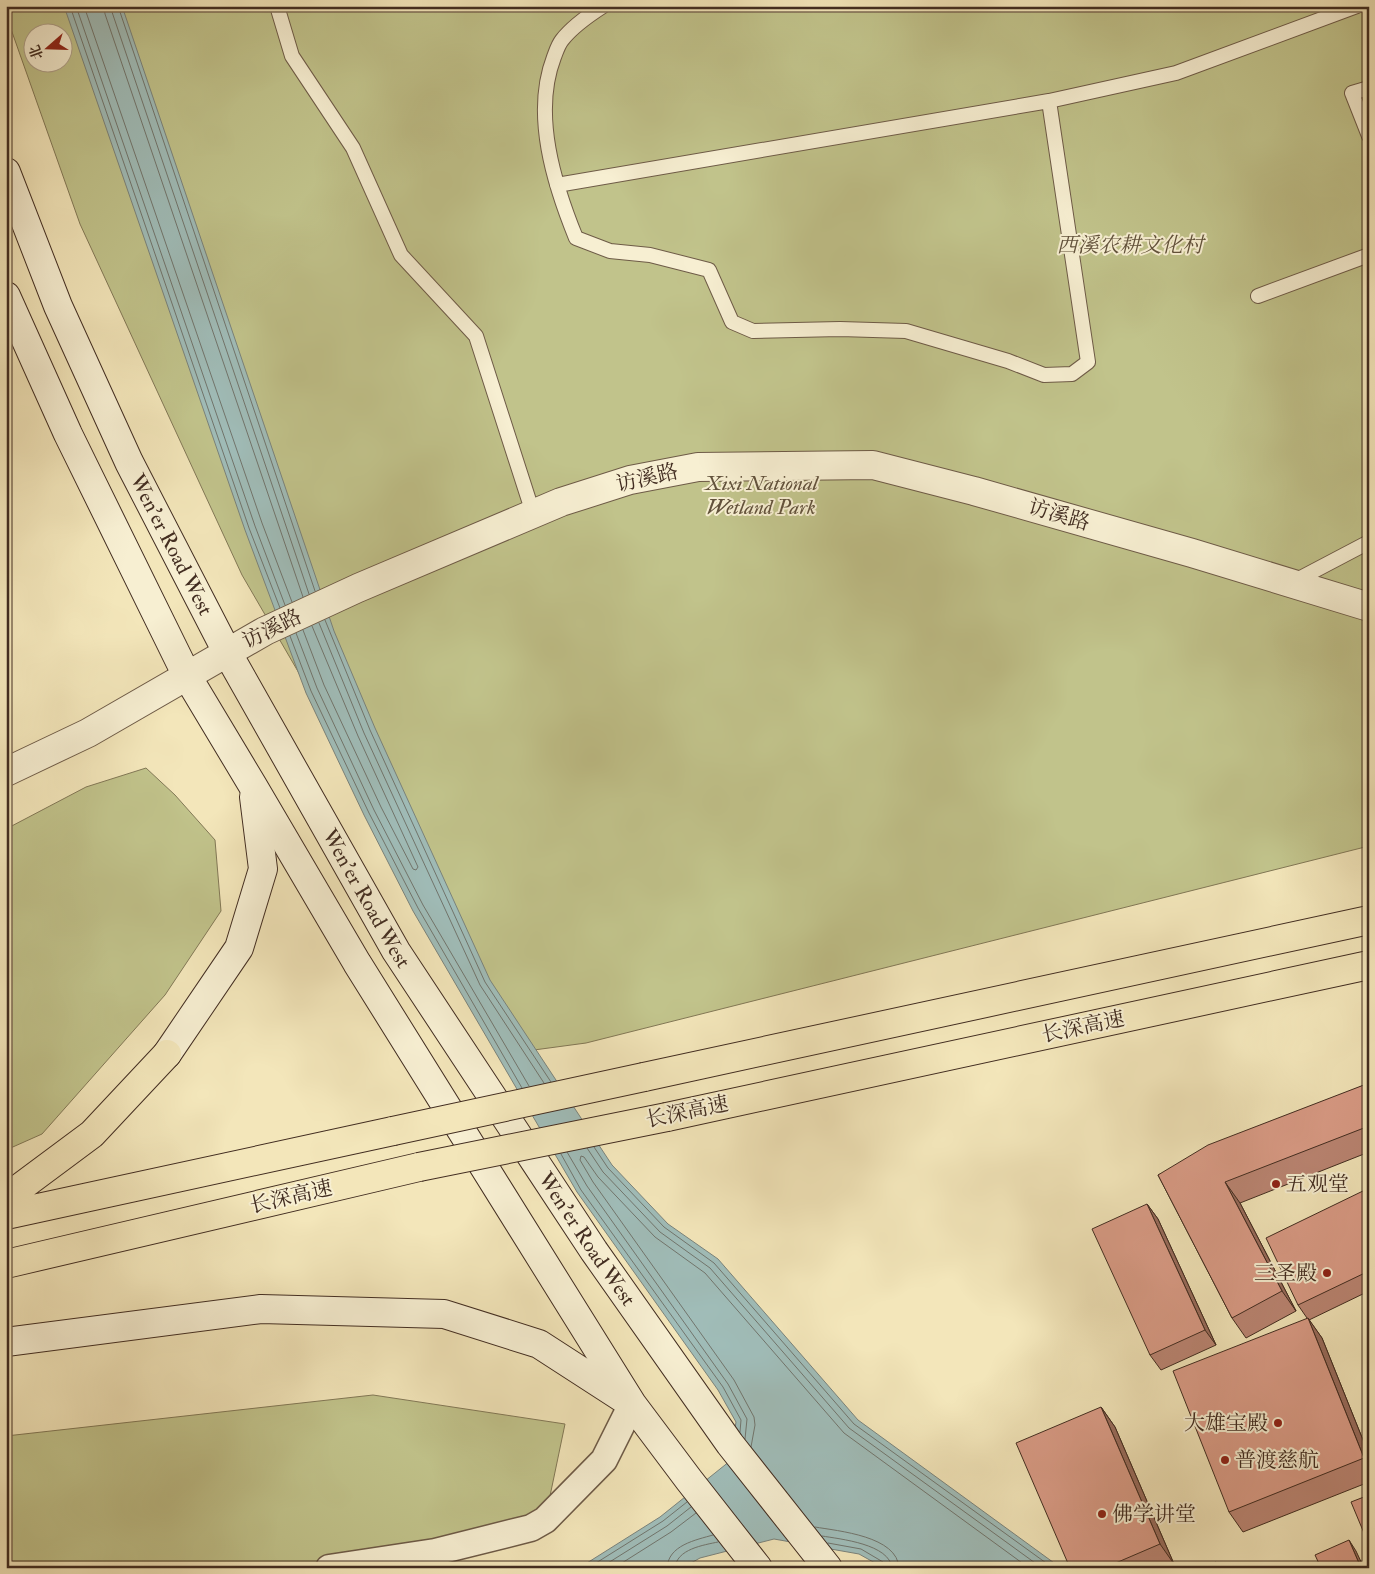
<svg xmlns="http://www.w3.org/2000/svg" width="1375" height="1574" viewBox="0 0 1375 1574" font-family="'IM FELL Double Pica','Noto Serif SC',serif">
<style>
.green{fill:#c1c38b;stroke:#827856;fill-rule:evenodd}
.water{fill:#a0bdb9;stroke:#7a837c}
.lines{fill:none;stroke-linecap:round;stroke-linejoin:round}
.shore{stroke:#71756d;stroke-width:1}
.service-casing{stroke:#6e5b47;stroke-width:16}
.minor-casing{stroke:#6e5b47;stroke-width:29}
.tertiary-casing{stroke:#6e5b47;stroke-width:30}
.secondary-casing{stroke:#422d21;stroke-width:30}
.motorway-casing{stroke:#422d21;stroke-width:30}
.service{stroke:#f7efd2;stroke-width:14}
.minor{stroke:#f7efd2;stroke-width:26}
.tertiary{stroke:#f7efd2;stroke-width:28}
.secondary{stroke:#f7efd2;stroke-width:28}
.motorway{stroke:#f3e6ba;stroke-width:28}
.motorway-bridge-casing{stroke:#422d21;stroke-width:30;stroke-linecap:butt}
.motorway-bridge{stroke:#f3e6ba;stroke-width:28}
.wall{fill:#bb8674;stroke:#422d21}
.shaded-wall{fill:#996d5e;stroke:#422d21}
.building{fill:#da9c87;stroke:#422d21}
.poi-dot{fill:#8f2418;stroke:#f7efd2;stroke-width:2}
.labels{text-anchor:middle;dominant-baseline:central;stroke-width:4;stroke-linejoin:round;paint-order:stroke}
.park-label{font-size:21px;font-style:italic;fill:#62523c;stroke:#f7efd2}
.street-label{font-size:21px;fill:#422d21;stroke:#f7efd2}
.poi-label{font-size:21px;fill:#422d21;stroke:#f7efd2;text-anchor:start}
</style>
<rect width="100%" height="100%" fill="#f3e6ba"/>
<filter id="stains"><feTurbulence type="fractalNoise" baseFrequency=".004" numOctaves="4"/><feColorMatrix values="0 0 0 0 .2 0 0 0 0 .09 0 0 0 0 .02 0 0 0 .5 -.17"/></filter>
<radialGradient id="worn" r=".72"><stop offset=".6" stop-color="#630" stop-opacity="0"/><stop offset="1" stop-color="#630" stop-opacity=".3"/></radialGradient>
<path class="green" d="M6 6H1369V846L586 1043 519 1052 242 575 80 224 6 15ZM32 32H62V62H32Z
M146 768 175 795 215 840 221 911 165 995 42 1134 6 1150V829L86 787Z
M373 1395 565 1424 545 1520 352 1568H6V1436Z"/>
<path class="water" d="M64 6H122L334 631 375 728 490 980 612 1165 668 1224 718 1259 858 1420 1061 1568H884L859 1554 774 1539 700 1558 682 1568H579L660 1517 730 1461 736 1422 718 1390 577 1192 413 911 364 815 306 693 245 530Z"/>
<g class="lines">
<path class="shore" d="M70 6 249 528 280 608
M76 6 255 526 285 605
M84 6 262 523 292 602
M104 6 105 14 303 597
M112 6V12L309 594
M118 6 315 591
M325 620 370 730 485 982 551 1082
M319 623 364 733 480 985 544 1083
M303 630 324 685 381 807 413 869 416 870 418 867 358 736 312 626
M296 633 317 688 374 810 423 905 529 1086
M290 636 311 691 369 813 418 908 522 1088
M594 1147 608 1168 664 1227 714 1263 854 1424 1053 1568
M587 1148 603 1172 660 1232 710 1268 849 1428 1042 1568
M567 1152 587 1186 728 1384 747 1419 745 1439
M561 1154 581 1190 723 1387 741 1420 740 1432
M751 1447 755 1425 754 1417 734 1380 593 1182 580 1160 581 1156 584 1157 598 1177 655 1237 705 1273 844 1433 1029 1568
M815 1527C838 1531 898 1536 899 1568
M822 1536C840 1539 890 1544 892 1568
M828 1543 861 1549 883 1562 885 1568
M588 1568 663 1521 687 1502
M600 1568 667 1526 691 1507
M614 1568 671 1532 696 1513
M667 1568C668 1545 696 1540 713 1535
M675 1568C676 1549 704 1545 718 1542"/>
<defs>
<path id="service" d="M277 6 292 56 353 148 401 255 476 336 533 513
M603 6C589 15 572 27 562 40 558 45 556 52 554 57 532 114 554 184 576 238L610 251 650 255 709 270 732 322 753 331 840 329 906 331 1008 361 1044 375 1072 374 1088 362 1049 101 1176 73 1357 6
M1369 88 1352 93 1369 136
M557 185 1049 101
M1258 296 1369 255
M1291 583 1369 542"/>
<path id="minor" d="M329 1568 435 1552 531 1528 545 1520 604 1460 632 1404"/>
<path id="tertiary" d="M6 772 88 733 265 631 358 588 561 502 630 480 698 467 873 465 974 491 1192 553 1369 607"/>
<g id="secondary">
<path id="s1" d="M6 172 58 306 129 462 227 652 396 951 594 1251 730 1444 828 1568"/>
<path d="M6 296 68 434 187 676 253 786 357 963 632 1404 689 1480 758 1568"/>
<path d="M167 1054 239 948 263 869 254 797"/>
<path d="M6 1342 261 1309 444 1314 539 1344 624 1399"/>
</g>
<path id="motorway" d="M644 1077 1369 920
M667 1117 1369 965
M6 1198 92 1134 167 1054
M6 1215 393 1131
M6 1264 419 1167"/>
</defs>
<use href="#service" class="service-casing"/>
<use href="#minor" class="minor-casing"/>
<use href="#tertiary" class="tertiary-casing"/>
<use href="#secondary" class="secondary-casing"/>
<use href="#motorway" class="motorway-casing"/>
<use href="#service" class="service"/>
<use href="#minor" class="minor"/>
<use href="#tertiary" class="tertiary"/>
<use href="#secondary" class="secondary"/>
<use href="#motorway" class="motorway"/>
<defs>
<path id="motorway-bridge" d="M393 1131 644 1077
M419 1167 667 1117"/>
</defs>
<use href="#motorway-bridge" class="motorway-bridge-casing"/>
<use href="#motorway-bridge" class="motorway-bridge"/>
</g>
<path class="wall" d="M1369 1083V1152L1240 1203 1296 1311 1246 1338 1232 1318 1158 1175Z
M1365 1190 1369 1195V1291L1309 1320 1322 1338 1369 1455V1482L1243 1532 1229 1512 1307 1318 1298 1305Z
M1147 1204 1158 1219 1216 1345 1161 1370 1150 1355Z
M1101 1407 1115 1427 1174 1564 1166 1568H1070Z"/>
<path class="shaded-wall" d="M1225 1182 1240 1203 1296 1311 1282 1291Z
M1147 1204 1158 1219 1216 1345 1205 1330Z
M1308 1318 1322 1338 1369 1455V1465L1364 1458Z
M1101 1407 1115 1427 1174 1564 1160 1544Z
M1349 1540 1356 1551 1364 1568H1361Z"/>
<path class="building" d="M1369 1083V1126L1225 1182 1282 1291 1232 1318 1158 1175 1208 1145Z
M1365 1190 1369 1197V1271L1298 1305 1266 1238Z
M1147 1204 1205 1330 1150 1355 1092 1229Z
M1308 1318 1364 1458 1229 1512 1173 1371Z
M1101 1407 1160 1544 1104 1568H1070L1016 1443Z
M1369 1495V1545L1351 1502Z
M1349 1540 1361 1568H1321L1315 1555Z
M1216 1562 1219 1568H1203Z"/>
<g class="poi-dot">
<circle cx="1276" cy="1184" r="5"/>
<circle cx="1327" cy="1273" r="5"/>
<circle cx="1278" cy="1423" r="5"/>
<circle cx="1225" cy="1460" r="5"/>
<circle cx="1102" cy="1514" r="5"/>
</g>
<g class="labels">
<g class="park-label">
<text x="1130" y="245">西溪农耕文化村</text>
<text x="761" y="483">Xixi National<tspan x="761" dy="24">Wetland Park</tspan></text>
</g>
<g class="street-label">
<text transform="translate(647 478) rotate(-13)">访溪路</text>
<text transform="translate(1059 515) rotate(16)">访溪路</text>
<text stroke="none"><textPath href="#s1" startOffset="408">Wen'er Road West</textPath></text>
<text transform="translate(272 629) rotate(-26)">访溪路</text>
<text stroke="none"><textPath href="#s1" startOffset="812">Wen'er Road West</textPath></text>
<text transform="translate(1083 1027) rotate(-12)">长深高速</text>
<text transform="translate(687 1112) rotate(-12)">长深高速</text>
<text transform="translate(291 1197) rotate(-13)">长深高速</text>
<text stroke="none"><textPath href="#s1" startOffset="1218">Wen'er Road West</textPath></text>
</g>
<g class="poi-label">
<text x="1286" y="1184">五观堂</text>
<text x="1317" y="1273" text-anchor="end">三圣殿</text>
<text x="1268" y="1423" text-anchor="end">大雄宝殿</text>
<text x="1235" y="1460">普渡慈航</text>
<text x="1112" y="1514">佛学讲堂</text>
</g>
</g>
<rect width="1375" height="1574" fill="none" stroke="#f3e6ba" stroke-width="25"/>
<rect x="8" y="8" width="1360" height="1559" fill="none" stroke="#422d21" stroke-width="2.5"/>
<rect x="12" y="12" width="1350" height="1549" fill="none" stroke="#422d21"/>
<g transform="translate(48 48) rotate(250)"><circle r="24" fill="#f7efd2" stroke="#afa18b"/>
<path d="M0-4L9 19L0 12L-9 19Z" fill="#8f2418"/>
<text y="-8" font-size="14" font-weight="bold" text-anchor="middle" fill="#422d21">北</text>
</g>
<rect width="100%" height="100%" filter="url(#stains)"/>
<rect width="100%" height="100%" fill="url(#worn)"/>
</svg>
